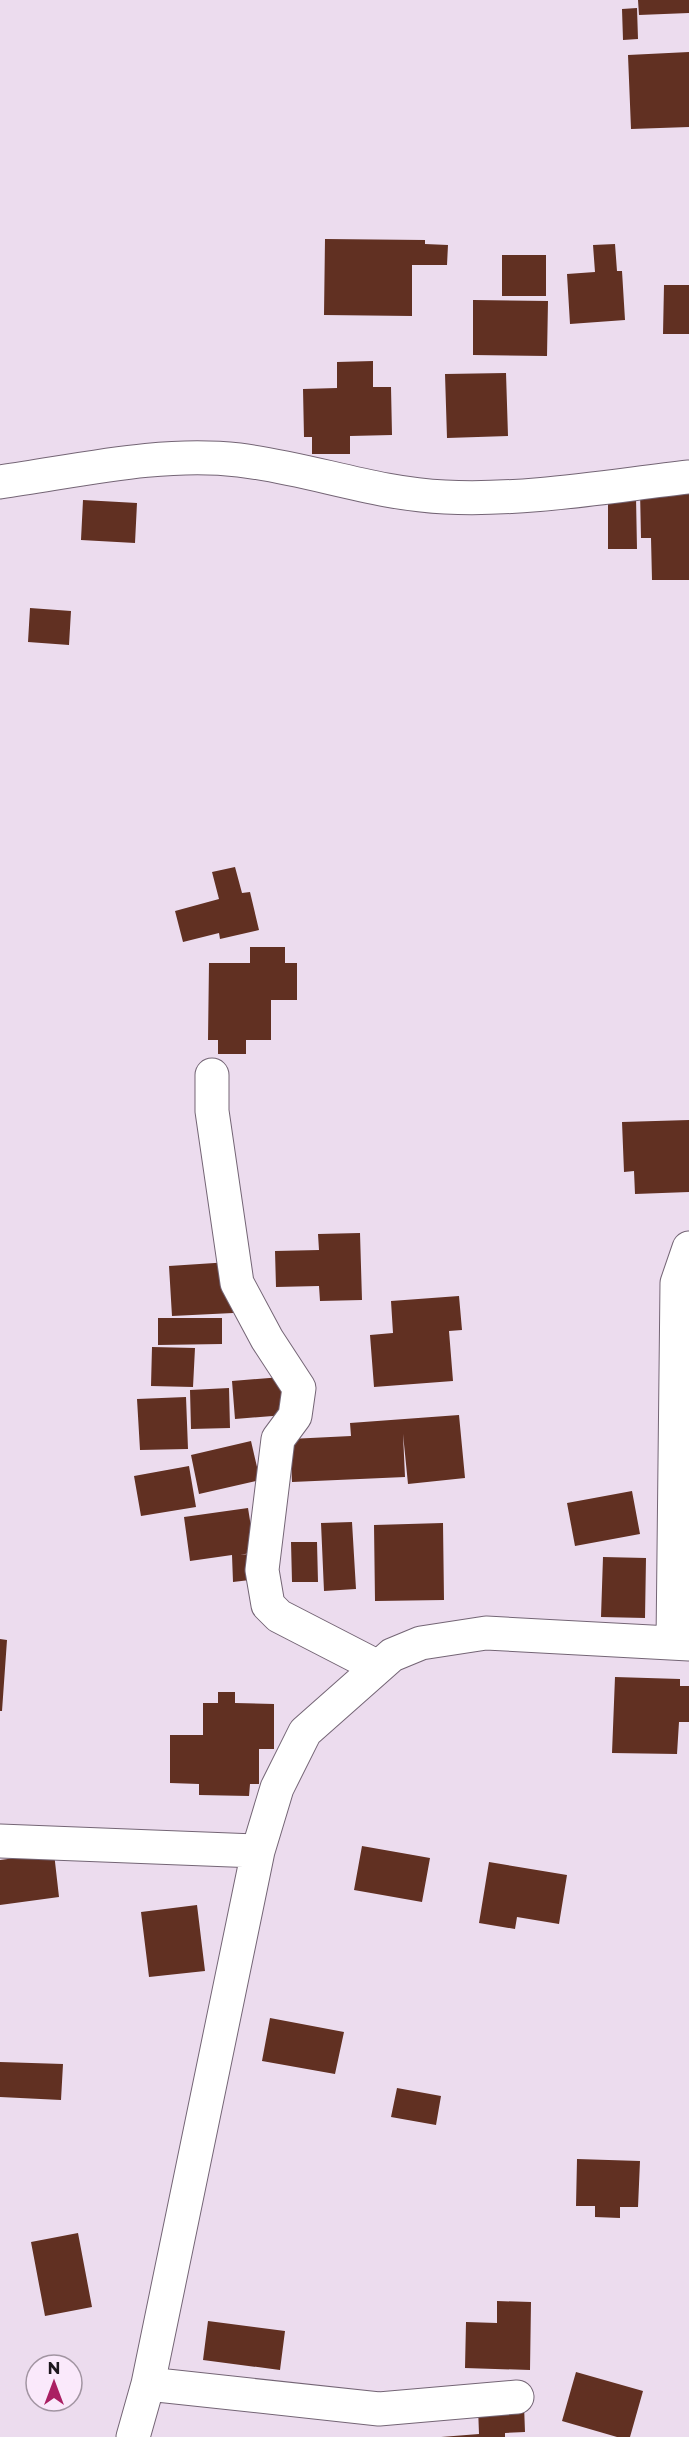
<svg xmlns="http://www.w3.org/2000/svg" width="689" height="2437" viewBox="0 0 689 2437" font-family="Montserrat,sans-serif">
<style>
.building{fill:#613022}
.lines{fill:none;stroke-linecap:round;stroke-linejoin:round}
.minor-casing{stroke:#746575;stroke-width:35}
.minor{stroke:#fff;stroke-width:33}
</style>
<rect width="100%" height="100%" fill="#ecdcee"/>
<path class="building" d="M638 0H689V13L639 15Z
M637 8 638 39 623 40 622 9Z
M689 52V127L631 129 628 55Z
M325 239 425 240V244L448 245 447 265H412V316L324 315Z
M615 244 617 271H622L625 320 570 324 567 274 595 272 593 245Z
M502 255H546V296H502Z
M664 285H689V334H663Z
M473 300 548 301 547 356 473 355Z
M373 361V387H391L392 435 350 436V454H312V437H304L303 389 337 388V362Z
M506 373 508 436 447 438 445 374Z
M689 489V580H652L651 538H641L640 490Z
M608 497H636L637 549H608Z
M83 500 137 503 135 543 81 540Z
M30 608 71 611 69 645 28 642Z
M235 867 242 893 250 892 259 930 220 939 219 933 183 942 175 911 219 899 212 872Z
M250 947H285V963H297V1000H271V1040H246V1054H218V1040H208L209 963H250Z
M689 1120V1192L635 1194 634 1171 624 1172 622 1122Z
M360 1233 362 1300 320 1301 319 1286 276 1287 275 1251 319 1250 318 1234Z
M230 1262 233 1313 172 1316 169 1266Z
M459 1296 462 1330 449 1331 453 1381 374 1387 370 1335 393 1333 391 1301Z
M158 1318H222V1344L158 1345Z
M152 1347 195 1348 193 1387 151 1386Z
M282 1377 285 1415 235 1419 232 1381Z
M229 1388 230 1428 191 1429 190 1390Z
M186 1397 188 1449 140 1450 137 1399Z
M459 1415 465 1478 408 1484 403 1434 405 1477 292 1482 290 1439 351 1436 350 1423Z
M251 1441 260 1480 199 1494 191 1455Z
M189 1466 196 1507 141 1516 134 1476Z
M632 1491 640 1534 575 1546 567 1503Z
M248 1508 255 1552 240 1555 257 1553 259 1579 233 1582 232 1555 190 1561 184 1517Z
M352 1522 356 1589 324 1591 321 1523Z
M443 1523 444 1600 375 1601 374 1525Z
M291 1542H317L318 1582H292Z
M603 1557 646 1558 645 1618 601 1617Z
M0 1639 7 1640 2 1711H0Z
M615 1677 680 1679V1686H689V1722H679L677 1754 612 1753Z
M218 1692H235V1703L274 1704V1749H259V1784H250L249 1796 199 1795V1784L170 1783V1735H203V1703H218Z
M362 1846 430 1858 422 1902 354 1890Z
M54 1853 59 1897 0 1905V1860Z
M489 1862 567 1875 559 1924 517 1917 515 1929 479 1923Z
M197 1905 205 1971 149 1977 141 1912Z
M270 2018 344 2032 335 2074 262 2061Z
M0 2062 63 2064 61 2100 0 2097Z
M397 2088 441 2096 436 2125 391 2117Z
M577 2159 640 2161 638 2207H620V2218L595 2217V2206H576Z
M78 2233 92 2307 45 2316 31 2242Z
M497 2301 531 2302 530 2370 465 2368 466 2322 497 2323Z
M208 2321 285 2331 280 2370 203 2360Z
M576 2372 643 2391 630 2437H617L562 2421Z
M524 2405 525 2432 505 2433V2437H441L479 2434 478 2407Z"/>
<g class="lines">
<defs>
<path id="minor" d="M0 482C78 471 160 451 239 460 308 468 375 494 445 497 525 501 609 486 689 477
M212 1075V1111L237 1283 267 1339 299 1388 295 1416 278 1439 262 1570 268 1605 279 1616 376 1666
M673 1642 677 1283 689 1248
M0 1841 258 1851
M148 2384 379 2409 517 2397
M133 2437 148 2384 258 1851 277 1788 305 1732 392 1655 421 1643 486 1633 689 1644"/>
</defs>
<use href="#minor" class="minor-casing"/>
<use href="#minor" class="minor"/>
</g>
<g transform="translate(54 2383)"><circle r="28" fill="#fae9fb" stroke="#a295a2" stroke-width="1.5"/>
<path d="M0-4.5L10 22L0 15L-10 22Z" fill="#aa1f63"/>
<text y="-9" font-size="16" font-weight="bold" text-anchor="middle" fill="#1d171d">N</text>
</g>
</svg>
